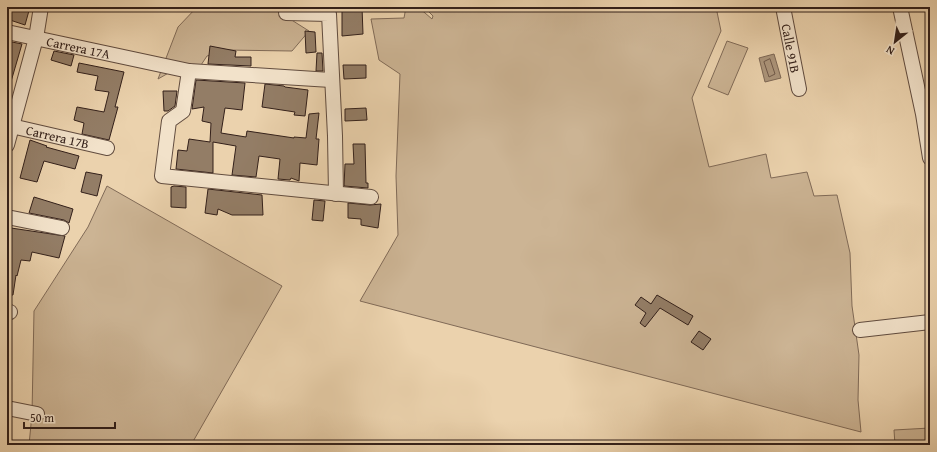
<svg xmlns="http://www.w3.org/2000/svg" width="937" height="452" viewBox="0 0 937 452" font-family="'Gentium Book Plus',serif">
<style>
.green{fill:#ccb494;stroke:#806a57}
.water{fill:#ac957b;stroke:#7c6654}
.lines{fill:none;stroke-linecap:round;stroke-linejoin:round}
.shore{stroke:#705a4a;stroke-width:1}
.building{fill:#937d66;stroke:#33201a}
.minor-casing{stroke:#614c3f;stroke-width:16}
.minor{stroke:#f2e2ca;stroke-width:14}
.labels{text-anchor:middle;dominant-baseline:central;stroke-width:3.5;stroke-linejoin:round;paint-order:stroke}
.street-label{font-size:13px;fill:#33201a;stroke:#f2e2ca}
</style>
<rect width="100%" height="100%" fill="#ebd2ad"/>
<filter id="stains"><feTurbulence type="fractalNoise" baseFrequency=".005" numOctaves="4"/><feColorMatrix values="0 0 0 0 .2 0 0 0 0 .09 0 0 0 0 .02 0 0 0 .5 -.17"/></filter>
<radialGradient id="worn" r=".72"><stop offset=".6" stop-color="#630" stop-opacity="0"/><stop offset="1" stop-color="#630" stop-opacity=".3"/></radialGradient>
<path class="green" d="M197 7H271L309 31 292 51 225 50 207 56 199 68 179 67 158 79 178 27Z
M406 7H418L432 19 433 16 424 7H716L721 31 692 98 709 167 766 154 771 178 807 172 814 196 837 195 850 253 852 306 859 355 858 400 861 432 360 301 398 235 396 176 400 74 379 60 371 19 404 18Z
M727 41 748 48 728 95 708 87Z
M107 186 282 286 191 445H29L32 414 34 311 88 227Z
M930 428V445H895L894 430Z"/>
<path class="water" d="M774 54 781 78 765 82 759 58Z"/>
<g class="lines">
<path class="shore" d="M770 59 775 74 769 77 764 62Z"/>
</g>
<path class="building" d="M7 7H30L25 25 7 19Z
M342 7H362L363 34 342 36Z
M305 31 315 32 316 52 306 53Z
M7 41 22 44 10 85H7Z
M210 46 236 51 235 57H251V66L208 64Z
M54 51 74 55 71 66 51 60Z
M317 53H322L323 71H316Z
M79 63 124 72 115 107H118L109 140 82 134 84 123 74 120 77 107 104 112 109 92 95 90 98 76 77 72Z
M343 65H366V78L344 79Z
M196 80 245 83 242 110 225 108 221 133 246 137 247 131 294 138V137L306 138 309 114 319 113 316 139H319L317 165 300 163 299 181 291 178 290 180 278 179 280 159 259 156 256 177 232 175 236 146 213 142V173L176 169 178 150 187 151 189 139 210 142 211 123 202 121 204 107 192 109Z
M265 84 284 86 285 87 308 90 305 116 294 115 295 112 262 107Z
M163 91H177L175 106 168 111H164Z
M366 108 367 120 345 121V109Z
M30 140 47 146 46 147 79 156 75 169 44 161 37 182 20 178Z
M353 144H365L366 183H368V188L344 186 345 164H354Z
M86 172 102 175 97 196 81 192Z
M174 186 186 187V208L171 207V187Z
M208 189 262 195 263 215H232L218 209 217 215 205 213Z
M34 197 73 209 69 223 64 220 29 213Z
M314 200 325 201 323 221 312 220Z
M348 203 370 205 381 204 378 228 361 225V219L348 218Z
M11 228 65 236 59 258 32 252 30 261 21 260 17 276 16 275 13 295H7V252Z
M657 295 693 316 688 325 660 308 645 327 640 323 646 313 635 305 641 297 651 304Z
M699 331 711 339 703 350 691 342Z"/>
<g class="lines">
<defs>
<g id="minor">
<path id="s1" d="M783 7 799 89"/>
<path d="M900 7 923 114 930 158"/>
<path d="M286 13 329 14 335 136 336 194"/>
<path id="s2" d="M7 32 189 71 331 80"/>
<path d="M189 71 183 111 169 121 162 176 371 197"/>
<path id="s3" d="M7 125 107 148"/>
<path d="M7 145 36 38 41 7"/>
<path d="M7 217 62 228"/>
<path d="M7 311 10 312"/>
<path d="M860 330 930 322"/>
<path d="M7 408 37 414"/>
</g>
</defs>
<use href="#minor" class="minor-casing"/>
<use href="#minor" class="minor"/>
</g>
<g class="labels">
<g class="street-label">
<text stroke="none"><textPath href="#s2" startOffset="73">Carrera 17A</textPath></text>
<text stroke="none"><textPath href="#s1" startOffset="42">Calle 91B</textPath></text>
<text stroke="none"><textPath href="#s3" startOffset="52">Carrera 17B</textPath></text>
</g>
</g>
<rect width="937" height="452" fill="none" stroke="#ebd2ad" stroke-width="24"/>
<rect x="8" y="8" width="921" height="436" fill="none" stroke="#33201a" stroke-width="2"/>
<rect x="12" y="12" width="913" height="428" fill="none" stroke="#33201a"/>
<g transform="translate(895 42) rotate(210)" stroke="#f2e2ca" stroke-width="3" paint-order="stroke">
<path d="M0-3L7 15L0 10L-7 15Z" fill="#33201a"/>
<text y="-6" font-size="11" font-weight="bold" text-anchor="middle" fill="#33201a">N</text>
</g>
<path d="M24 422v6h91v-6" fill="none" stroke="#33201a" stroke-width="2"/>
<text x="30" y="422" font-size="12" fill="#33201a" stroke="#f2e2ca" stroke-width="3" paint-order="stroke">50 m</text>
<rect width="100%" height="100%" filter="url(#stains)"/>
<rect width="100%" height="100%" fill="url(#worn)"/>
</svg>
